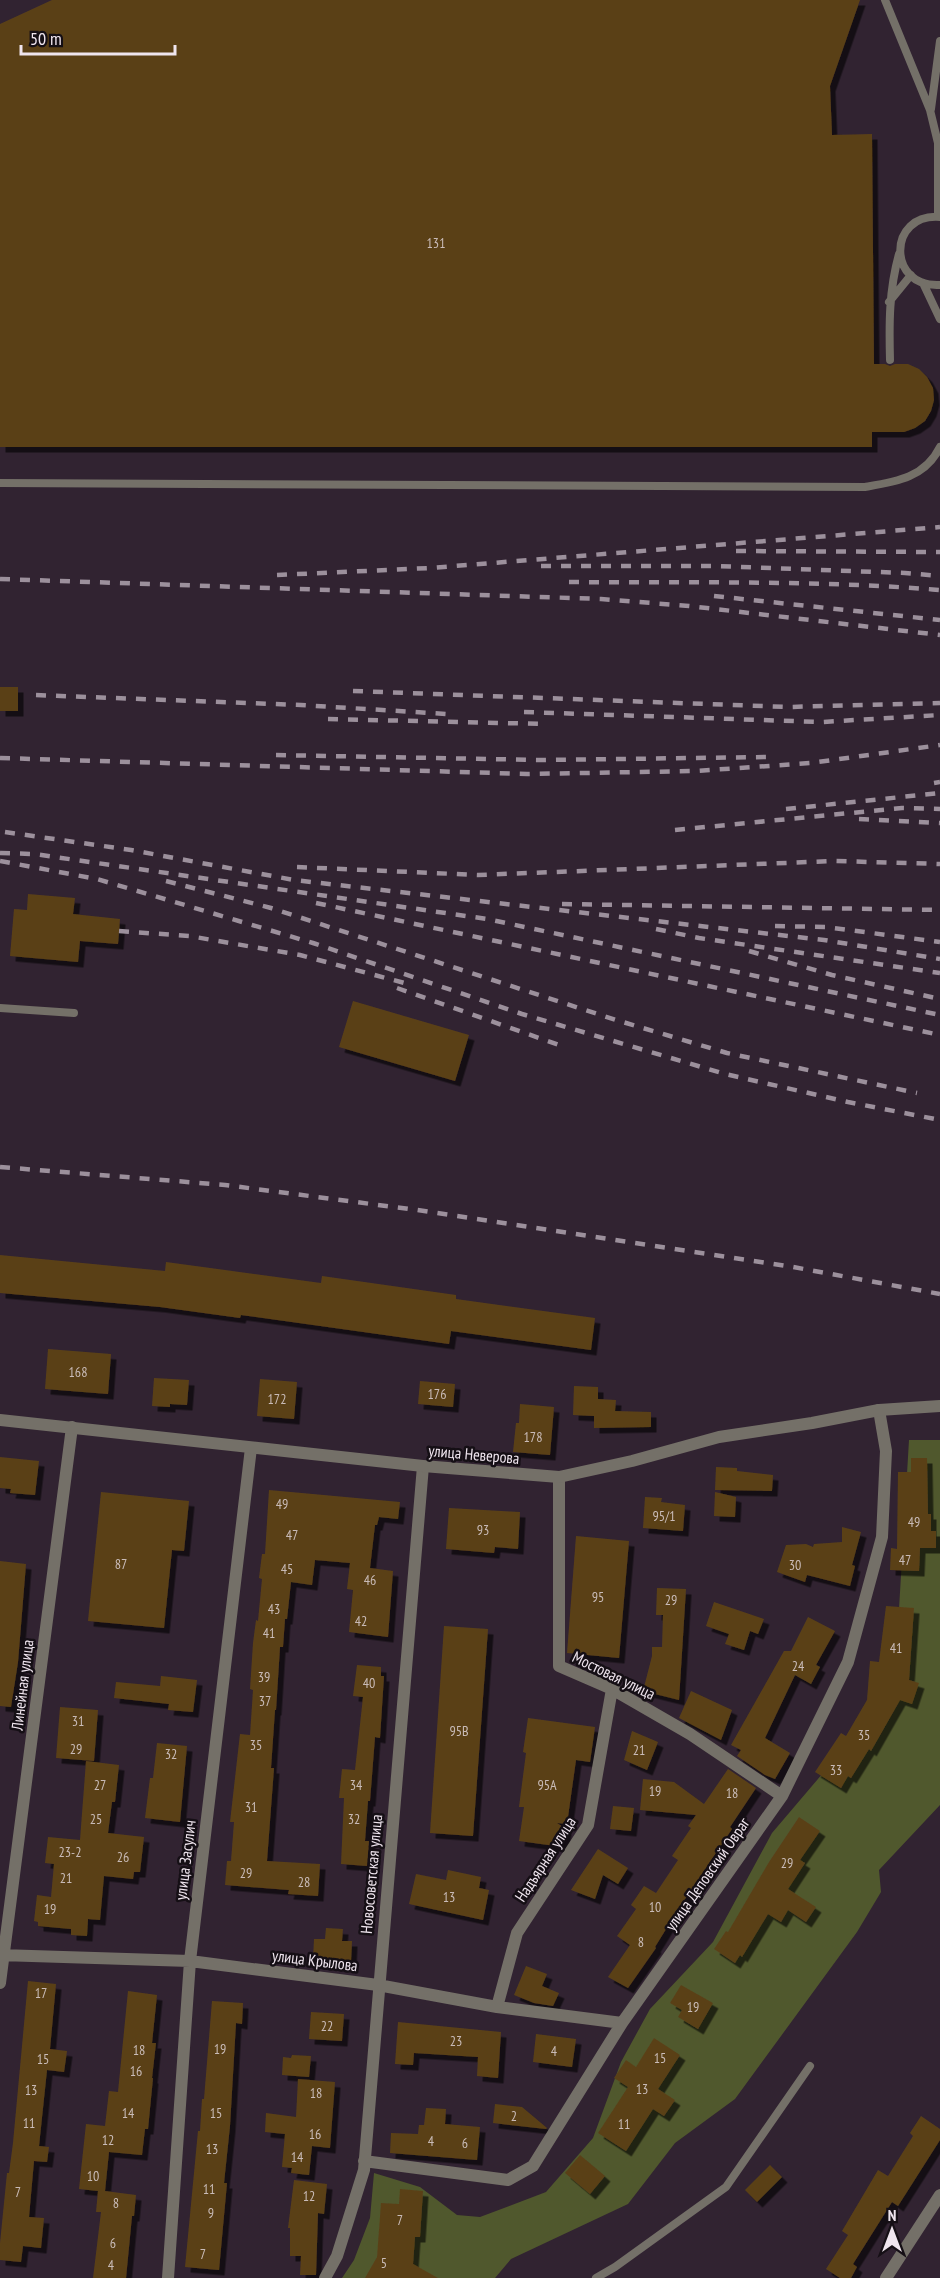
<svg xmlns="http://www.w3.org/2000/svg" width="940" height="2278" viewBox="0 0 940 2278" font-family="'PT Sans Narrow',sans-serif">
<style>
.forest{fill:#50582d}
.building{fill:#5a4019;filter:url(#shadow)}
.lines{fill:none;stroke-linecap:round;stroke-linejoin:round}
.service{stroke:#747068;stroke-width:8}
.minor{stroke:#747068;stroke-width:12}
.tertiary{stroke:#747068;stroke-width:12}
.rail{stroke:#9c909c;stroke-width:4.5;stroke-dasharray:10 10;stroke-linecap:butt}
.labels{text-anchor:middle;dominant-baseline:central;stroke-width:5;stroke-linejoin:round;paint-order:stroke}
.number-label{font-size:14px;fill:#cabcb9}
.street-label{font-size:16px;fill:#efe5ee;stroke:#150f15}
</style>
<defs>
<filter id="shadow"><feDropShadow dx="5.5" dy="5.5" stdDeviation="0" flood-color="#0009"/></filter>
</defs>
<rect width="100%" height="100%" fill="#312331"/>
<path class="forest" d="M909 1440H940V1805L879 1870 881 1892 857 1932 735 2099 675 2143 628 2204 511 2259 495 2278H342L354 2260 370 2218 374 2173 420 2187 457 2215 480 2217 546 2192 593 2138 621 2062 650 2009 713 1942 772 1833 846 1746 888 1672 898 1626Z"/>
<path class="building" d="M52 0H860L830 86 832 135 872 134 874 364H885L890 366 895 364H908L919 369 927 377 933 388 934 400 931 411 925 421 915 428 904 432H872V447H0V24Z
M0 687H18V711H0Z
M28 894 75 898 73 914 120 919 118 944 80 941 78 962 10 956 14 909 27 910Z
M353 1001 469 1035 455 1081 339 1047Z
M0 1255 165 1271 166 1262 321 1283 322 1276 456 1295V1299L595 1318 591 1350 451 1331 449 1344 241 1315 240 1318 160 1307 0 1293Z
M48 1349 111 1354 108 1394 45 1389Z
M154 1378 189 1380 187 1405 170 1404V1407L152 1406Z
M260 1379 297 1382 294 1419 257 1416Z
M420 1381 455 1384 453 1407 418 1404Z
M574 1386 598 1387V1399L616 1400 615 1411 651 1412V1427L594 1428V1416L573 1415Z
M520 1404 554 1407 550 1455 513 1452 516 1423H519Z
M0 1457 39 1461 35 1495 10 1493 11 1489 0 1488Z
M911 1458H927L928 1514H931V1531H936V1548H920L919 1571 890 1570 891 1548 897 1549 898 1472H911Z
M716 1467 737 1468V1471L773 1475 772 1491 715 1490Z
M269 1490 400 1502 398 1519 379 1517 377 1525H375L370 1568 393 1571 388 1637 349 1632 353 1590 347 1589 350 1563 315 1560 312 1585 291 1582 287 1619H285L283 1647H280L276 1710H275L271 1768H274L267 1861 320 1864 318 1896 288 1894 289 1890 225 1885 227 1861H231L234 1822H230L240 1734 250 1735 253 1690 250 1689 253 1643 256 1620 258 1621 262 1579 259 1578 262 1554H265Z
M101 1492 189 1501 184 1551 172 1550 164 1628 88 1621Z
M715 1492 736 1497 735 1517 714 1516Z
M645 1497 662 1498 661 1502 685 1505 683 1531 643 1528Z
M449 1508 520 1512 518 1549 495 1547 494 1553 446 1549Z
M842 1527 861 1532 852 1565 855 1566 850 1586 807 1575 805 1582 777 1572 786 1545 806 1544 813 1547 814 1544 842 1542Z
M576 1536 629 1541 619 1658 567 1653Z
M0 1561 26 1564 18 1662 11 1707 0 1706Z
M657 1588 686 1589 679 1700 643 1691 652 1656V1647H662L663 1615H656Z
M714 1602 764 1619 758 1634 750 1631 744 1650 725 1644 729 1634 706 1626Z
M886 1606 914 1608 909 1680 919 1683 912 1704 900 1700 871 1751 869 1749 851 1778 848 1776 841 1788 815 1772 841 1733 846 1736 867 1700 870 1661 879 1662Z
M808 1617 835 1631 816 1665 820 1667 811 1684 795 1675 765 1738 790 1753 775 1779 765 1775 737 1756 741 1750 731 1745 784 1651H791Z
M444 1626 488 1629 473 1836 430 1833Z
M357 1665 381 1667V1676H384L380 1738 375 1737 370 1801H368L365 1841H369L367 1866 341 1864 344 1798H339L342 1769 355 1770 363 1697 353 1696Z
M161 1676 197 1680 193 1712 168 1710 169 1704 114 1698 116 1682 160 1686Z
M691 1691 732 1710 721 1740 679 1718Z
M60 1707 98 1710 94 1761 56 1758Z
M528 1718 595 1727 590 1762 576 1760 567 1824 557 1823 566 1829 563 1847 519 1841 524 1807H519L526 1753 523 1752Z
M632 1731 658 1742 647 1770 624 1760Z
M157 1743 187 1746 180 1822 145 1818 150 1778H153Z
M86 1761 119 1765 115 1802H112L108 1833 144 1837 140 1872H134L133 1879 104 1876 100 1920 88 1919 87 1936 71 1935V1929L38 1926V1922L34 1921 37 1895 51 1897 54 1864 45 1863 48 1837 80 1840Z
M728 1769 756 1788 730 1827 732 1829 679 1908 655 1947 656 1948 628 1988 608 1977 630 1945 617 1936 636 1909 631 1905 644 1886 656 1893 678 1860 672 1856 691 1828 688 1826 696 1815 640 1810 643 1779 674 1782 704 1804Z
M613 1806 634 1808 631 1831 610 1829Z
M799 1817 820 1831 800 1860 805 1863 788 1889 816 1907 806 1922 788 1910 781 1922 768 1914 742 1957 740 1955 735 1963 714 1949 726 1931 728 1932 769 1862Z
M598 1849 628 1868 618 1884 603 1875 595 1899 571 1890Z
M448 1870 481 1877 479 1888 489 1890 483 1920 409 1904 416 1874 446 1880Z
M326 1928 343 1929 342 1941H352L351 1962 313 1960 314 1939H325Z
M526 1966 547 1974 542 1986 559 1993 553 2006 534 2003 514 1995Z
M28 1981 56 1984 50 2049 67 2051 64 2072 47 2070 39 2146 49 2147 47 2162 34 2161 29 2217 44 2218 41 2248 23 2246 21 2262 0 2260V2243L7 2173H9L13 2143Z
M681 1985 713 2003 698 2029 678 2017 682 2010 670 2003Z
M128 1991 157 1995 152 2043H156L152 2078H153L148 2129H145L142 2155 109 2152 105 2191 136 2195 134 2216H132L126 2278H93L101 2212H96L98 2191 79 2189 86 2124 105 2126 109 2091 118 2092Z
M212 2001 243 2003 242 2024 236 2023 230 2126 224 2183H227L219 2270 185 2267 198 2131H200L202 2099H204Z
M311 2012 344 2014 342 2041 309 2039Z
M398 2022 501 2032 498 2078 477 2076 478 2057 414 2053 413 2065 395 2064Z
M536 2034 576 2039 572 2067 533 2062Z
M654 2038 680 2055 658 2089 675 2100 664 2116 653 2109 626 2151 598 2133 628 2087 614 2078 626 2060 636 2067Z
M292 2055 311 2056 309 2077 282 2075 283 2057 291 2058Z
M298 2079 335 2082 330 2148 312 2146 309 2175 291 2173 292 2168 282 2167 285 2134 265 2132 266 2113 296 2117Z
M495 2104 522 2107 547 2128 546 2129 493 2123Z
M426 2108 446 2109 445 2124 480 2127 477 2160 390 2153 391 2133 418 2134 419 2125H424Z
M921 2116 940 2129V2140L898 2206 892 2202 853 2264 857 2267 851 2278H840L826 2269 848 2235 842 2231 878 2170 888 2176 913 2136 910 2133Z
M580 2155 605 2176 590 2194 565 2173Z
M770 2165 782 2177 757 2202 745 2190Z
M294 2180 327 2184 324 2214 318 2213 316 2275H300L301 2256H290V2228H288Z
M400 2189 423 2191 420 2237H415L413 2264 438 2278H365L377 2257 381 2203 399 2204Z"/>
<g class="lines">
<path class="service" d="M885 0 930 110 938 143V216
M931 109 940 41
M940 217C887 213 887 288 940 285
M923 283 940 319
M889 302 911 275
M890 360C889 323 889 290 899 254
M0 483 865 487C895 482 925 478 940 447
M0 1008 74 1013
M596 2278 615 2267 726 2187 810 2066"/>
<path class="minor" d="M559 1477V1666L612 1689 690 1734 782 1796
M0 1955 190 1961 378 1985 497 2007 622 2023
M0 1983 72 1427
M497 2007 517 1933 588 1825 612 1689
M364 2161 508 2180 533 2166 622 2023 782 1796 848 1662 882 1537 886 1451 879 1410
M168 2278 190 1961 251 1448
M325 2278 337 2256 364 2170 423 1466
M886 2278 940 2195"/>
<path class="tertiary" d="M0 1420 423 1466 559 1477 632 1461 719 1437 812 1423 879 1410 940 1406"/>
<path class="rail" d="M736 551 940 552
M541 566H714L905 573 940 576
M277 575 430 568 940 527
M0 579 601 599 689 606 940 635
M569 582C693 583 817 580 940 590
M714 596 940 620
M353 691 788 707 940 703
M36 695 301 705 447 714
M524 712 822 722 940 715
M328 719 546 724
M276 755 541 760 771 757
M0 758 527 774 696 771 811 763 940 745
M934 783 940 782
M786 809 940 793
M859 819 940 823
M675 830 902 808 940 809
M5 832 131 850 294 880 824 940 940 959
M0 853 34 854 487 919 940 1015
M0 861 97 879 313 943 522 1014 725 1074 848 1102 940 1120
M297 867 478 875 835 861 940 864
M166 881 271 908 616 1020 727 1053 917 1093
M316 903 940 1035
M562 904 940 910
M775 926 826 927 940 942
M656 929 699 938 940 973
M119 931 189 936 300 955 412 985
M749 951 832 975 940 999
M397 988 559 1045
M0 1167 225 1185 417 1210 793 1267 940 1294"/>
</g>
<g class="labels">
<g class="number-label">
<text x="436" y="243">131</text>
<text x="78" y="1372">168</text>
<text x="437" y="1394">176</text>
<text x="277" y="1399">172</text>
<text x="533" y="1437">178</text>
<text x="282" y="1504">49</text>
<text x="664" y="1516">95/1</text>
<text x="914" y="1522">49</text>
<text x="483" y="1530">93</text>
<text x="292" y="1535">47</text>
<text x="905" y="1560">47</text>
<text x="121" y="1564">87</text>
<text x="795" y="1565">30</text>
<text x="287" y="1569">45</text>
<text x="370" y="1580">46</text>
<text x="598" y="1597">95</text>
<text x="671" y="1600">29</text>
<text x="274" y="1609">43</text>
<text x="361" y="1621">42</text>
<text x="269" y="1633">41</text>
<text x="896" y="1648">41</text>
<text x="798" y="1666">24</text>
<text x="264" y="1677">39</text>
<text x="369" y="1683">40</text>
<text x="265" y="1701">37</text>
<text x="78" y="1721">31</text>
<text x="459" y="1731">95В</text>
<text x="864" y="1735">35</text>
<text x="256" y="1745">35</text>
<text x="76" y="1749">29</text>
<text x="639" y="1750">21</text>
<text x="171" y="1754">32</text>
<text x="836" y="1770">33</text>
<text x="100" y="1785">27</text>
<text x="356" y="1785">34</text>
<text x="547" y="1785">95А</text>
<text x="655" y="1791">19</text>
<text x="732" y="1793">18</text>
<text x="251" y="1807">31</text>
<text x="96" y="1819">25</text>
<text x="354" y="1819">32</text>
<text x="70" y="1852">23-2</text>
<text x="123" y="1857">26</text>
<text x="787" y="1863">29</text>
<text x="246" y="1873">29</text>
<text x="66" y="1878">21</text>
<text x="304" y="1882">28</text>
<text x="449" y="1897">13</text>
<text x="655" y="1907">10</text>
<text x="50" y="1909">19</text>
<text x="641" y="1942">8</text>
<text x="41" y="1993">17</text>
<text x="693" y="2007">19</text>
<text x="327" y="2026">22</text>
<text x="456" y="2041">23</text>
<text x="220" y="2049">19</text>
<text x="139" y="2050">18</text>
<text x="554" y="2051">4</text>
<text x="660" y="2058">15</text>
<text x="43" y="2059">15</text>
<text x="136" y="2071">16</text>
<text x="642" y="2089">13</text>
<text x="31" y="2090">13</text>
<text x="316" y="2093">18</text>
<text x="128" y="2113">14</text>
<text x="216" y="2113">15</text>
<text x="514" y="2116">2</text>
<text x="29" y="2123">11</text>
<text x="624" y="2124">11</text>
<text x="315" y="2134">16</text>
<text x="108" y="2140">12</text>
<text x="431" y="2141">4</text>
<text x="465" y="2143">6</text>
<text x="212" y="2149">13</text>
<text x="297" y="2157">14</text>
<text x="93" y="2176">10</text>
<text x="209" y="2189">11</text>
<text x="18" y="2192">7</text>
<text x="309" y="2196">12</text>
<text x="116" y="2203">8</text>
<text x="211" y="2213">9</text>
<text x="400" y="2220">7</text>
<text x="113" y="2243">6</text>
<text x="203" y="2254">7</text>
<text x="384" y="2263">5</text>
<text x="111" y="2265">4</text>
</g>
<g class="street-label">
<text transform="translate(474 1454) rotate(5)">улица Неверова</text>
<text transform="translate(614 1675) rotate(26)">Мостовая улица</text>
<text transform="translate(22 1685) rotate(-83)">Линейная улица</text>
<text transform="translate(545 1859) rotate(-57)">Надъярная улица</text>
<text transform="translate(185 1860) rotate(-83)">улица Засулич</text>
<text transform="translate(371 1874) rotate(-85)">Новосоветская улица</text>
<text transform="translate(707 1874) rotate(-55)">улица Деповский Овраг</text>
<text transform="translate(315 1960) rotate(7)">улица Крылова</text>
</g>
</g>
<g transform="translate(892 2230)" stroke="#150f15" stroke-width="4.5" paint-order="stroke">
<path d="M0-4.5L10 22L0 15L-10 22Z" fill="#efe5ee"/>
<text y="-9" font-size="16" font-weight="bold" text-anchor="middle" fill="#efe5ee">N</text>
</g>
<path d="M21 45v9h154v-9" fill="none" stroke="#efe5ee" stroke-width="3"/>
<text x="30" y="45" font-size="18" fill="#efe5ee" stroke="#150f15" stroke-width="4.5" paint-order="stroke">50 m</text>
</svg>
